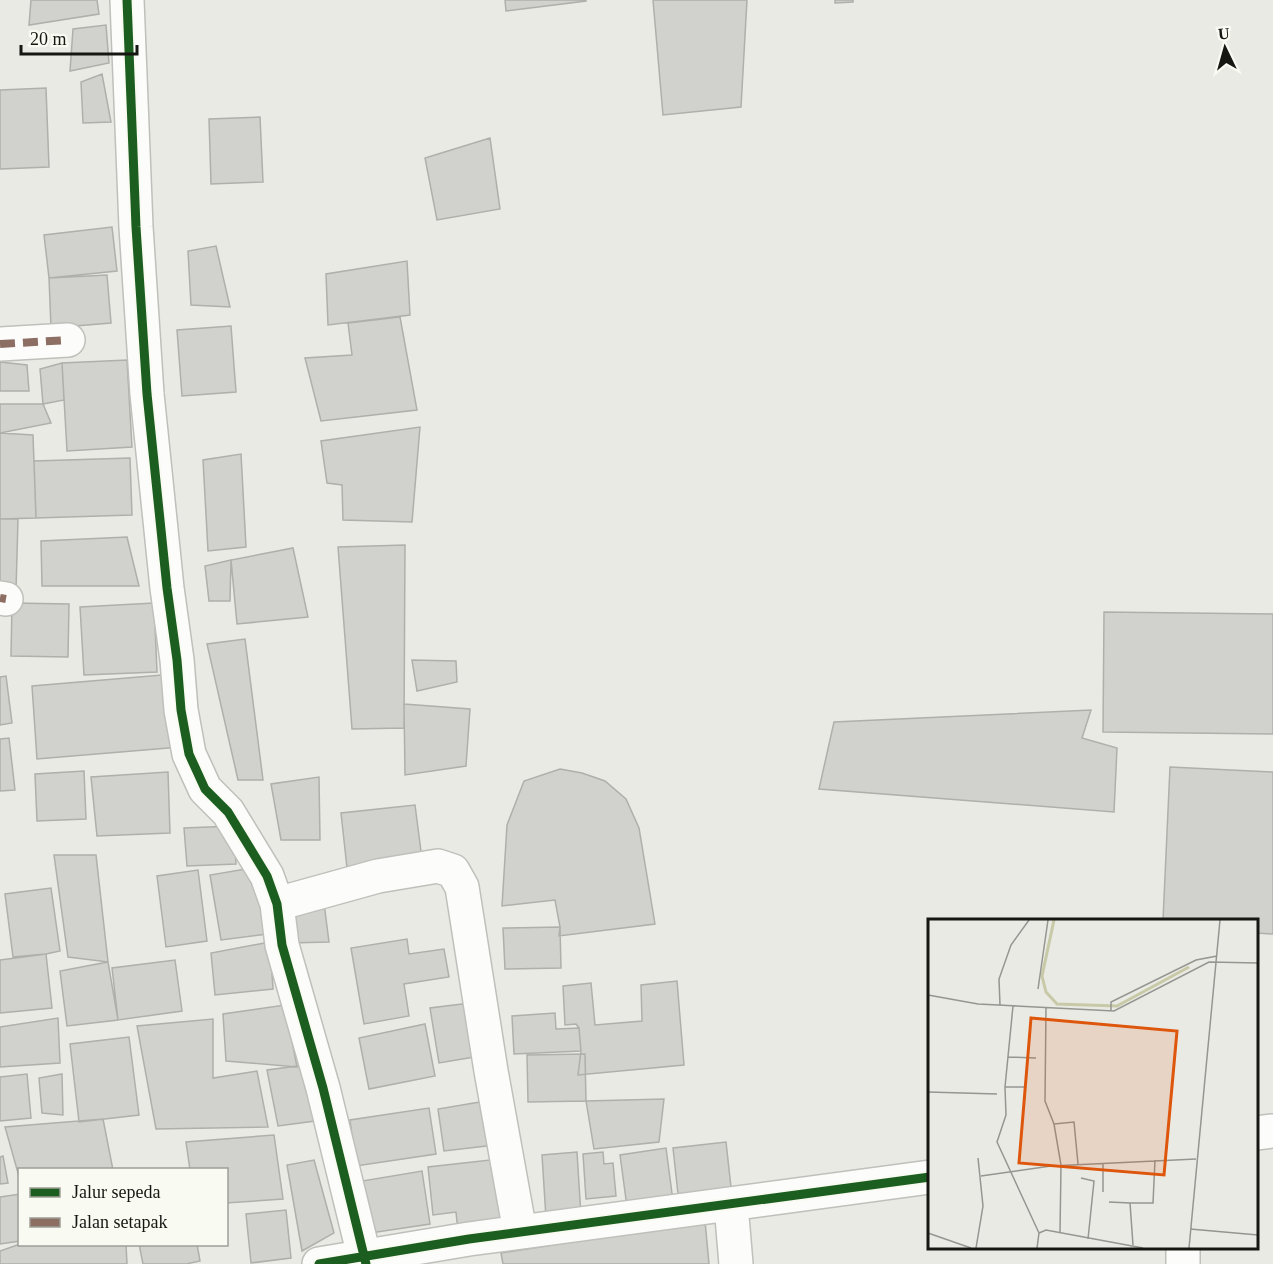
<svg xmlns="http://www.w3.org/2000/svg" width="1273" height="1264" viewBox="0 0 1273 1264" font-family="'Times New Roman',serif">
<style>
.building{fill:#d1d1cd;stroke:#afafab;stroke-width:1.5}
.lines{fill:none;stroke-linecap:round;stroke-linejoin:round}
.street-casing{stroke:#bfbfbb;stroke-width:36}
.street{stroke:#fcfcfb;stroke-width:33}
.quiet{stroke:#8d6e63;stroke-width:8;stroke-dasharray:15 8;stroke-linecap:butt}
.cycleway-casing{stroke:#f9faf1;stroke-width:13}
.cycleway{stroke:#1b5e20;stroke-width:9}
.inset-river{fill:none;stroke:#c8c9a6;stroke-width:3}
.inset-road{fill:none;stroke:#959591;stroke-width:1.5}
.view{fill:#de560c;fill-opacity:0.15;stroke:#de560c;stroke-width:3}
.inset-edge{fill:none;stroke:#161613;stroke-width:3}
</style>
<rect width="100%" height="100%" fill="#eaeae5"/>
<path class="building" d="M31 0H97L99 14 29 25Z
M505 0H586V1L506 11Z
M653 0H747L741 107 663 115Z
M835 0H853V2L835 3Z
M106 25 109 63 70 71 73 29Z
M102 74 111 122 83 123 81 82Z
M46 88 49 167 0 169V90Z
M260 117 263 182 211 184 209 119Z
M490 138 500 209 437 220 425 158Z
M112 227 117 271 49 278 44 235Z
M216 246 230 307 191 305 188 251Z
M407 261 410 315 328 325 326 274Z
M107 275 111 323 51 328 49 278Z
M400 317 417 410 321 421 305 358 352 355 348 323Z
M231 326 236 392 182 396 177 330Z
M127 360 132 447 67 451 62 363Z
M0 362 27 365 29 391H0Z
M62 363 64 400 43 404 40 369Z
M0 404H43L51 423 0 433Z
M420 427 412 522 343 520 342 485 327 483 321 441Z
M0 433 33 435 36 518 0 519Z
M241 454 246 547 208 551 203 460Z
M130 458 132 515 36 518 34 461Z
M0 519H18L16 591 0 590Z
M127 537 139 586H42L41 541Z
M405 545 404 728 352 729 338 547Z
M293 548 308 617 237 624 231 560Z
M231 560 230 601H209L205 566Z
M12 603 69 604 68 657 11 656Z
M154 603 157 672 84 675 80 607Z
M1104 612 1273 614V734L1103 732Z
M245 639 263 780H238L207 644Z
M412 660 456 661 457 682 417 691Z
M174 674 180 747 37 759 32 686Z
M6 676 12 723 0 725V677Z
M404 704 470 709 466 766 405 775Z
M1091 710 1082 738 1117 748 1114 812 819 789 834 722Z
M9 738 15 790 0 791V739Z
M1170 767 1273 772V934L1256 933V920H1163Z
M560 769 582 773 605 781 626 799 639 828 655 924 559 936 560 927 555 900 502 906 507 825 524 781Z
M84 771 86 819 37 821 35 774Z
M168 772 170 833 97 836 91 777Z
M319 777 320 840H281L271 784Z
M415 805 422 859 347 868 341 813Z
M234 826 236 864 187 866 184 828Z
M54 855H96L108 962 68 957Z
M257 867 267 934 221 940 210 875Z
M198 870 207 941 166 947 157 876Z
M51 888 60 951 46 954 13 957 5 894Z
M324 903 329 942 290 943 287 904Z
M560 927 561 968 505 969 503 928Z
M407 939 409 954 444 949 449 977 404 984 409 1016 364 1024 351 948Z
M270 942 273 989 215 995 211 953Z
M46 954 52 1008 0 1013V960Z
M175 960 182 1011 118 1020 112 968Z
M108 962 118 1020 67 1026 60 971Z
M677 981 684 1065 578 1075 581 1051 579 1028 576 1024 565 1025 563 986 591 983 595 1025 642 1021 641 985Z
M462 1004 478 1007 480 1056 439 1063 430 1008Z
M285 1005 297 1067 226 1061 223 1014Z
M555 1013 556 1029 579 1028 581 1051 514 1054 512 1016Z
M58 1018 60 1063 0 1067V1027Z
M213 1019V1078L257 1071 268 1127 156 1129 137 1026Z
M425 1024 435 1076 369 1089 359 1038Z
M129 1037 139 1115 79 1122 70 1044Z
M585 1054 586 1101 528 1102 527 1055Z
M305 1065 315 1121 278 1126 267 1070Z
M27 1074 31 1118 0 1121V1077Z
M62 1074 63 1115 42 1113 39 1078Z
M664 1099 659 1142 594 1149 586 1101Z
M492 1100 495 1145 444 1151 438 1109Z
M429 1108 436 1154 356 1166 350 1120Z
M103 1119 113 1170H20V1180L5 1127Z
M274 1135 283 1199 226 1203V1170H190L186 1142Z
M726 1142 732 1196 679 1203 673 1148Z
M666 1148 673 1201 627 1207 620 1155Z
M577 1152 581 1216 546 1218 542 1155Z
M603 1152 604 1164 613 1163 616 1196 586 1199 583 1154Z
M3 1156 8 1183 0 1184V1157Z
M499 1159 507 1227 458 1232 456 1212 433 1215 428 1167Z
M314 1160 334 1233 302 1251 287 1165Z
M422 1171 430 1224 364 1234 356 1182Z
M20 1194V1241L0 1244V1197Z
M286 1210 291 1258 251 1263 246 1214Z
M705 1221 709 1264H503L501 1253Z
M20 1244H126L127 1264H0V1251Z
M139 1244H197L200 1261 186 1264H143Z"/>
<g class="lines">
<defs>
<path id="street" d="M127 0 136 227 147 394 167 588 177 660 181 710 189 754 205 789 228 812 267 876 277 904 282 945 323 1088 366 1264
M0 344 68 340
M0 598 6 599
M277 904 378 876 438 866 453 871 462 887 491 1071 520 1232
M1256 1133 1273 1131
M731 1205 736 1264
M319 1264 469 1239 930 1177
M1183 1264V1248"/>
</defs>
<use href="#street" class="street-casing"/>
<use href="#street" class="street"/>
<path class="quiet" d="M0 344 68 340
M0 598 6 599"/>
<defs>
<path id="cycleway" d="M127 0 136 227 147 394 167 588 177 660 181 710 189 754 205 789 228 812 267 876 277 904 282 945 323 1088 366 1264
M319 1264 469 1239 930 1177"/>
</defs>
<use href="#cycleway" class="cycleway-casing"/>
<use href="#cycleway" class="cycleway"/>
</g>
<g transform="translate(928 919)">
<rect width="330" height="330" fill="#eaeae5"/>
<path class="inset-river" d="M126 1 114 57 118 73 129 85 189 87 261 48"/>
<path class="inset-road" d="M110 70 120 1M0 76 50 85 186 92 281 43 330 44M72 86 71 60 83 26 101 1M85 87 77 168 78 196 69 223 111 314 109 329M118 88 117 182 126 205 133 246 132 314M183 92V83L268 41 289 37M80 138 108 139M77 168H98M0 173 69 175M126 205 146 203 150 245M175 244V273M53 257 123 247 268 240M153 259 166 262 160 320M181 283 202 284 205 326M202 284H225L227 241M262 310 330 316M0 314 43 329M111 314 118 311 215 329M48 329 55 287 50 239M261 329 292 1"/>
<path class="view" d="M103 99 249 112 236 256 91 244Z"/>
<rect width="330" height="330" class="inset-edge"/>
</g>
<rect x="18" y="1168" width="210" height="78" fill="#f9faf1" stroke="#9e9f98" stroke-width="1.5"/>
<rect x="30" y="1188" width="30" height="9" fill="#1b5e20" stroke="#9e9f98" stroke-width="1.5"/>
<text x="72" y="1198" font-size="18" fill="#161613">Jalur sepeda</text>
<rect x="30" y="1218" width="30" height="9" fill="#8d6e63" stroke="#9e9f98" stroke-width="1.5"/>
<text x="72" y="1228" font-size="18" fill="#161613">Jalan setapak</text>
<g transform="translate(1225 48) rotate(355)" stroke="#f9faf1" stroke-width="4.5" paint-order="stroke">
<path d="M0-4.5L10 22L0 15L-10 22Z" fill="#161613"/>
<text y="-9" font-size="16" font-weight="bold" text-anchor="middle" fill="#161613">U</text>
</g>
<path d="M21 45v9h116v-9" fill="none" stroke="#161613" stroke-width="3"/>
<text x="30" y="45" font-size="18" fill="#161613" stroke="#f9faf1" stroke-width="4.5" paint-order="stroke">20 m</text>
</svg>
